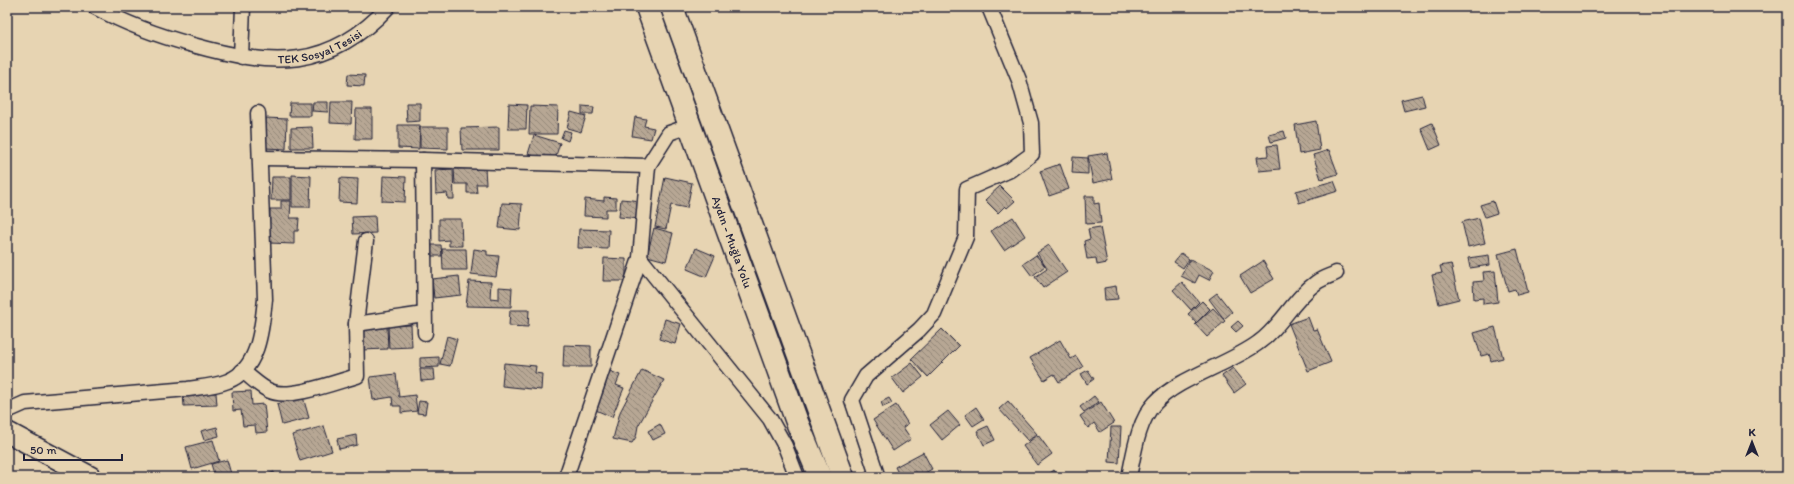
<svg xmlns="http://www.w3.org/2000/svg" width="1794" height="484" viewBox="0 0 1794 484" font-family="Itim,sans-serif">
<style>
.building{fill:url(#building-back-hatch);stroke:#22223b}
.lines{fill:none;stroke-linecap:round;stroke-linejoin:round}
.street-casing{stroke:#22223b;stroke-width:17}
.secondary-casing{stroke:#22223b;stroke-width:23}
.highway-casing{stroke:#22223b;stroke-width:25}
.street{stroke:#e7d4b2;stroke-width:14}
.secondary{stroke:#e7d4b2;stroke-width:20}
.highway{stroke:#e7d4b2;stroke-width:22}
.labels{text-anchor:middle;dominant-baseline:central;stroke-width:3;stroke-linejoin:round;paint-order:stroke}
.street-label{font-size:12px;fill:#22223b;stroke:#e7d4b2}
</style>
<defs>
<pattern id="building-back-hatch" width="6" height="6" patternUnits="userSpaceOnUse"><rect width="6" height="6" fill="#b7a794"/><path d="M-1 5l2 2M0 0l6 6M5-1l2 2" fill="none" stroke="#94887a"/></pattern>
</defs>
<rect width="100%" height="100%" fill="#e7d4b2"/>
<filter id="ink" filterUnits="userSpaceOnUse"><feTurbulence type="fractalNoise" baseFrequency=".025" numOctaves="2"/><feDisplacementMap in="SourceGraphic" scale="8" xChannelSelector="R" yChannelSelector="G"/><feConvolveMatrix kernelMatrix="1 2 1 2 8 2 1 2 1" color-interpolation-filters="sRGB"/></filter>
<g filter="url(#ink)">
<path class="building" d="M348 74 365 75 364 86 347 85Z
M1422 95 1425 106 1404 111 1401 100Z
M313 102H328V112L312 111Z
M331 102H352L351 124 330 123Z
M290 103H311V116H289Z
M406 103H420V121L407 122Z
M509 104 527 105 526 129H508Z
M530 106 558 107 557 134H529Z
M582 106 594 107 593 114H582Z
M356 109H372V139H355Z
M571 112 586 116 581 132 567 128Z
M635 117 646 119 644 126 654 128 651 139 632 136Z
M266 118 287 119 286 149 265 148Z
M1316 121 1320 150 1299 154 1295 125Z
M1432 123 1441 145 1430 150 1421 128Z
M398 125H420L419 149 398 148Z
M312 127 313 148H291V128Z
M420 127H448V149L420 148Z
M499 127V150H462L461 128Z
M564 130 571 132 568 141 561 138Z
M1284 131 1286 138 1271 142 1269 135Z
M534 135 560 143 554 162 528 154Z
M1277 145 1280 169 1259 171 1257 157 1268 156 1267 146Z
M1329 150 1338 174 1321 179 1313 155Z
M1107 153 1112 179 1093 183 1088 156Z
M1073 157 1088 158V174L1072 173Z
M1060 164 1069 189 1049 196 1040 171Z
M485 168 486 184H476L477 193H467V184H455L454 169Z
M453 169 454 199H448L447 193 436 194 435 170Z
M292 175 311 176 310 207H292Z
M383 176 406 177 405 202 382 201Z
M272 177H291V200H271Z
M665 177 692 183 687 208 671 205 666 229 655 227Z
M340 178 358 179 357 203 339 202Z
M1334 181 1338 191 1299 203 1296 191Z
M1000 186 1015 201 1007 208 1005 206 998 213 985 200Z
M1085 196H1094V204L1099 203 1101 223 1086 224Z
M604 197 616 198V209H606V217L584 216 585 199 604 201Z
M621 199 642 201 640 219 619 217Z
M281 201H291L290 218H299L298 231H294V244L269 243 270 209H281Z
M1493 201 1497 213 1485 217 1480 205Z
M502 203 522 204 520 230 499 228Z
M375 216 376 233 353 234 352 217Z
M1013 217 1025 236 1004 250 991 231Z
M1479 218 1485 243 1468 247 1462 222Z
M439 219H461L462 246H449V240L439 241Z
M1100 227 1107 263 1097 265 1096 258 1087 259 1084 241 1090 239 1088 229Z
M654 228 673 233 666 261 647 256Z
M579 229 609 230 608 249 578 248Z
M429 245H441L442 256H429Z
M1049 245 1067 272 1043 288 1035 277 1047 269 1037 253Z
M696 248 715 256 706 277 687 269Z
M442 249H466L467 270H443Z
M474 249 487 251V255L499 256 496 277 471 274Z
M1517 249 1528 292 1517 295 1515 289 1508 291 1498 254Z
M1181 253 1189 259 1183 268 1174 262Z
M1036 255 1045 266 1032 276 1023 264Z
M1489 255 1490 265 1470 268 1468 258Z
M604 258 626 259V281H603Z
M1190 259 1214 271 1209 280 1199 275 1195 283 1181 276Z
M1263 261 1274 279 1250 293 1240 276Z
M1451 264 1459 299 1439 304 1432 275 1442 273 1440 266Z
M1495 271 1498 302 1483 304V298L1474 299 1473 282 1484 281 1483 272Z
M459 276 461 295 434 298 432 279Z
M469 281 491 282 490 298 499 299V287L512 288 511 307 466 306Z
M1182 282 1199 302 1191 310 1173 290Z
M1116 286 1118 299 1105 300 1104 288Z
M1217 293 1232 312 1224 319 1209 299Z
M1202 301 1210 309 1196 323 1188 314Z
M1213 308 1225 321 1207 337 1195 324Z
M510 310H529L528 327 509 326Z
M1308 317 1313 330 1317 329 1331 362 1308 371 1289 324Z
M665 319 681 324 675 344 659 339Z
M1238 321 1243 326 1236 332 1231 327Z
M411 325 412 347 389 348 388 326Z
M387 327 388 349 361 350 360 329Z
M1495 327 1503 358 1491 361 1489 354 1481 356 1474 333Z
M942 329 959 346 928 377 911 359Z
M447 336 457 339 450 366 440 364Z
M1060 340 1071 359 1076 356 1083 367 1059 382 1054 374 1044 380 1030 358Z
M564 345 591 346V367H563Z
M439 357V367L420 368V358Z
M504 363 536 366 535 373 542 374 541 390 502 386Z
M912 363 923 377 903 393 892 378Z
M1233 368 1246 384 1234 393 1222 376Z
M420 369H434L435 380 421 381Z
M607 370 620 375 616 385 624 388 612 417 591 408Z
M642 370 664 380 638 426 636 437 632 443 613 439 620 412Z
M1088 370 1094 379 1087 384 1081 374Z
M396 374 399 397 415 395 417 411 401 413V406H393L392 397 373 400 370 377Z
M251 391 252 405 264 404 267 432 256 433 255 425 243 426 241 410 233 411 232 392Z
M216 393 217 405 184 406 183 394Z
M1094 396 1099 402 1084 412 1080 407Z
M303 397 309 418 282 425 277 404Z
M889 398 892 403 883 407 881 402Z
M419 401 427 402 425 414 417 413Z
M1008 401 1037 434 1028 441 999 409Z
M1101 402 1114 423 1100 432 1094 423 1088 428 1080 416Z
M896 405 908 424 903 427 911 439 893 451 873 420Z
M976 407 984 419 973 426 965 415Z
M948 411 960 425 942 440 930 425Z
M660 424 665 434 653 440 648 431Z
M324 426 332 451 300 461 292 435Z
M988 426 995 440 984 445 977 431Z
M217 427 219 436 204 440 201 431Z
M1111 427H1121L1119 463 1109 462Z
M356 435 357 445 339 449 337 439Z
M1038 435 1052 454 1037 465 1023 446Z
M213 440 219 461 192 469 186 447Z
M923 452 932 469 918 477H900L895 467Z
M227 460 231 474 215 477 211 464Z
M1054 470 1059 477H1045Z
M274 472 275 477H258Z"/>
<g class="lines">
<defs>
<g id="street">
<path id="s1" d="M95 7C126 24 159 36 193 45 271 67 329 71 388 7"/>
<path d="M241 57 243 7"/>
<path d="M260 158 423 160 648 166 669 133 689 126"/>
<path d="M423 160 425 333"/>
<path d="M640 258 770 419 785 446 797 477"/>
<path d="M356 324 424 314"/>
<path d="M242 371C251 377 260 387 270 391 289 400 336 382 357 376L356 324 366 241"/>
<path d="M7 411 25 403 188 389C201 387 216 386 228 381 259 369 262 328 265 299L258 113"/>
<path d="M566 477 640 258 648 166"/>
<path d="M872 477 877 475 852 400 866 376 919 330 934 314 966 237 967 189 1010 170 1032 154 1031 123 1019 80 989 7"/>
<path d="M1129 477C1134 453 1138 421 1155 403 1178 378 1228 365 1258 343 1281 327 1293 299 1317 282 1323 278 1330 276 1336 273"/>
</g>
<path id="secondary" d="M7 432 91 477"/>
<g id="highway">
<path id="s2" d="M647 7 797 422 820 477"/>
<path d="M672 7 843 477"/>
</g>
</defs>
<use href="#street" class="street-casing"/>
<use href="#secondary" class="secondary-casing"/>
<use href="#highway" class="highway-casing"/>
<use href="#street" class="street"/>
<use href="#secondary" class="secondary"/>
<use href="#highway" class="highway"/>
</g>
</g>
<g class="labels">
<g class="street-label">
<text stroke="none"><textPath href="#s1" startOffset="236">TEK Sosyal Tesisi</textPath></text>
<text stroke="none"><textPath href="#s2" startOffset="250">Aydın - Muğla Yolu</textPath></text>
</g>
</g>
<rect width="1794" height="484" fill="none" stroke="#e7d4b2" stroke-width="24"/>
<rect x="12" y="12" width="1770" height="460" fill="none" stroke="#22223b" stroke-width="1.5" filter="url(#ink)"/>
<g transform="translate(1752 442)" stroke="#e7d4b2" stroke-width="3" paint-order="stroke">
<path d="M0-3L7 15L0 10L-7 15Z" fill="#22223b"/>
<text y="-6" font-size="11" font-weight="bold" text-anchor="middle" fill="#22223b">K</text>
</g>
<path d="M24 454v6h98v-6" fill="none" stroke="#22223b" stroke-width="2"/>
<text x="30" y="454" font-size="12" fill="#22223b" stroke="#e7d4b2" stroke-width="3" paint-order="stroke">50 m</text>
</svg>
